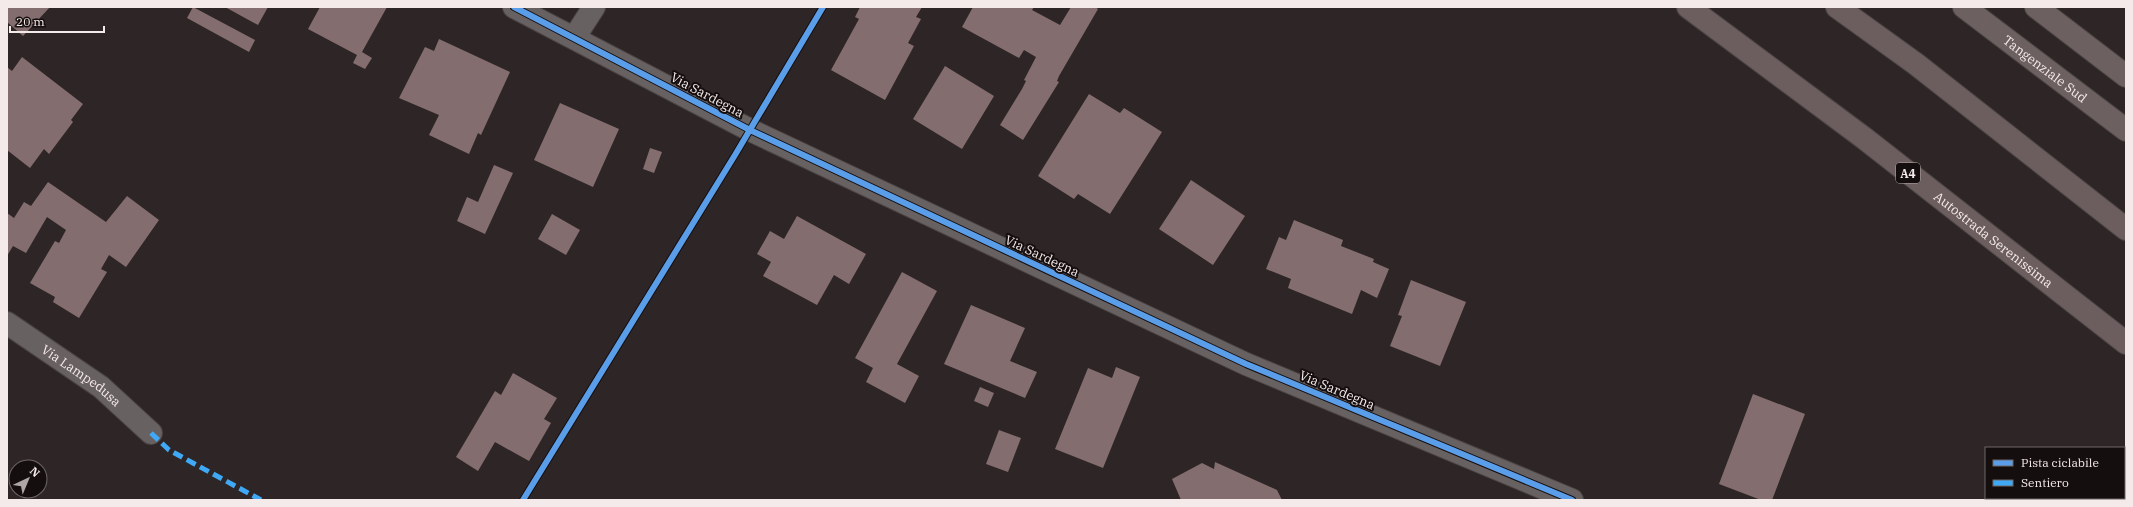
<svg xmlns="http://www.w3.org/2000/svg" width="2133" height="507" viewBox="0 0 2133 507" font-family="'IBM Plex Serif',serif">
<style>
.building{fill:#846d6f}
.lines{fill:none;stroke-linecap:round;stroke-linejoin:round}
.minor-casing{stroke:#4b4444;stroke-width:24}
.trunk-casing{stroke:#4b4444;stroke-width:24}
.motorway-casing{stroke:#4b4444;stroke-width:24}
.minor{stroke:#686162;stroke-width:22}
.trunk{stroke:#6d6060;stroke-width:22}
.motorway{stroke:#6c5e5f;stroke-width:22}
.quiet{stroke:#3fa9f5;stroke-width:5;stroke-dasharray:10 5;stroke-linecap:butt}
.cycleway-casing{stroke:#150e0e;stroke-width:8}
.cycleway{stroke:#5a9eea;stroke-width:6}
.labels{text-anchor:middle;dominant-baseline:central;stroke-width:4;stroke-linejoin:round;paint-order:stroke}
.shield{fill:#150e0e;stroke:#b2a8a8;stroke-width:1}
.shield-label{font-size:12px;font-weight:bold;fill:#f5eaea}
.street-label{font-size:13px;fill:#f5eaea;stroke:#150e0e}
</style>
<rect width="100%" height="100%" fill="#2e2626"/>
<path class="building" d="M7 7H50L23 36 7 22Z
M193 7 255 40 249 52 187 18Z
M225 7H268L258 25Z
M320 7H387L362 52 372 58 365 69 353 63 357 55 308 29Z
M860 7H922L916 17 921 19 908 43 914 46 885 100 831 70 859 19 855 17Z
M973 7H1034L1032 10 1060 25 1071 7H1095L1098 9 1059 76 1057 81 1059 82 1023 140 1000 125 1022 89 1026 81 1024 80 1036 57 1024 50 1019 58 962 27Z
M439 39 510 72 481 135 478 133 469 154 429 135 439 115 399 98 425 47 434 51Z
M22 57 83 104 71 120 73 122 49 154 44 149 30 168 7 150V67L12 71Z
M945 66 994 96 962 149 913 119Z
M1089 94 1120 113 1124 108 1162 132 1110 214 1078 194 1074 199 1038 176Z
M560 103 619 129 593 187 534 160Z
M650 148 662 152 654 173 643 169Z
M494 165 513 173 485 234 457 221 467 197 478 202Z
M1191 180 1245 216 1213 265 1159 229Z
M48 182 106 222 127 196 159 220 126 267 109 255 101 269 107 272 79 318 53 302 55 297 30 283 55 241 59 243 66 230 47 217 26 253 13 246 7 256V213L14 218 24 202 31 206Z
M552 214 580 230 566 255 538 239Z
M797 216 866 254 849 284 834 275 817 305 763 276 771 262 757 254 770 231 784 239Z
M1294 220 1343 240 1341 246 1374 259 1373 262 1389 269 1377 298 1361 290 1352 314 1288 288 1291 279 1266 269 1279 237 1286 240Z
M902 272 937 291 897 364 919 376 905 403 866 382 873 368 855 358Z
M1411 280 1466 302 1440 366 1390 346 1402 316 1398 315Z
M971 305 1025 328 1010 361 1037 372 1025 398 944 364Z
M1116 367 1140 377 1103 468 1055 449 1088 368 1112 378Z
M513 373 557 398 544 419 551 423 529 461 495 442 478 471 456 457 495 391 501 395Z
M980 387 994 393 988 407 974 401Z
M1753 394 1805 414 1772 500H1761L1719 484Z
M999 430 1021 438 1008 472 986 464Z
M1215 462 1277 490 1282 500H1181L1172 479 1202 463 1214 469Z"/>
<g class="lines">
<defs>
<g id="minor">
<path d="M514 7 750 130 1246 364 1572 500"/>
<path d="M574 38 594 7"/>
<path id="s1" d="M7 323 101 387 151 433"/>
</g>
<g id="trunk">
<path id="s2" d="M1964 7 2126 130"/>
<path d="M2036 7 2126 76"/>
</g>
<g id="motorway">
<path id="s3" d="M1688 7 1864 138 2126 343"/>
<path d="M1837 7 1916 64 2126 229"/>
</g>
</defs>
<use href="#minor" class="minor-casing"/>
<use href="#trunk" class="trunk-casing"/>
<use href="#motorway" class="motorway-casing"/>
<use href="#minor" class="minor"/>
<use href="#trunk" class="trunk"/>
<use href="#motorway" class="motorway"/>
<path class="quiet" d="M151 433 169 450 261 500"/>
<defs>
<path id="cycleway" d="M514 7 750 130 1246 364 1572 500
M523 500 735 155 823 7"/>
</defs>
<use href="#cycleway" class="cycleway-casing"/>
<use href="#cycleway" class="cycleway"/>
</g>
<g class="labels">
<rect class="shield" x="1896" y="163" width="24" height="20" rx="3"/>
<g class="shield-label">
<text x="1908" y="173">A4</text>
</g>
<g class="street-label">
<text stroke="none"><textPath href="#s2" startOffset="102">Tangenziale Sud</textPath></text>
<text transform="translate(707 95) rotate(28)">Via Sardegna</text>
<text stroke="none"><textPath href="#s3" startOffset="384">Autostrada Serenissima</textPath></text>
<text transform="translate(1042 256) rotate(25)">Via Sardegna</text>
<text stroke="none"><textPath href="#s1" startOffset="91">Via Lampedusa</textPath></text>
<text transform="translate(1337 390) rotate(23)">Via Sardegna</text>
</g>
</g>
<rect width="2133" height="507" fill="none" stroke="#f5eaea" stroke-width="16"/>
<rect x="1985" y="447" width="140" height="52" fill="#150e0e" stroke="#6f6666"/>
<rect x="1993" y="460" width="20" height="6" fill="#5a9eea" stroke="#6f6666"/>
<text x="2021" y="467" font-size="12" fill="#f5eaea">Pista ciclabile</text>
<rect x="1993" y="480" width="20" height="6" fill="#3fa9f5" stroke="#6f6666"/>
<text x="2021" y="487" font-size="12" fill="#f5eaea">Sentiero</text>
<g transform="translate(28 479) rotate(44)"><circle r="19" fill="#150e0e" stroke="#6f6666"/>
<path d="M0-3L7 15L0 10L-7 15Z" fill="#afa5a5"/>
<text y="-6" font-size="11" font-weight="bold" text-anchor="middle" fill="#f5eaea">N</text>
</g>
<path d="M10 26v6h94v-6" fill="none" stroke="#f5eaea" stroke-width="2"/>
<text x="16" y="26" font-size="12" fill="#f5eaea" stroke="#150e0e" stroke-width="3" paint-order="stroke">20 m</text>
</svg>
